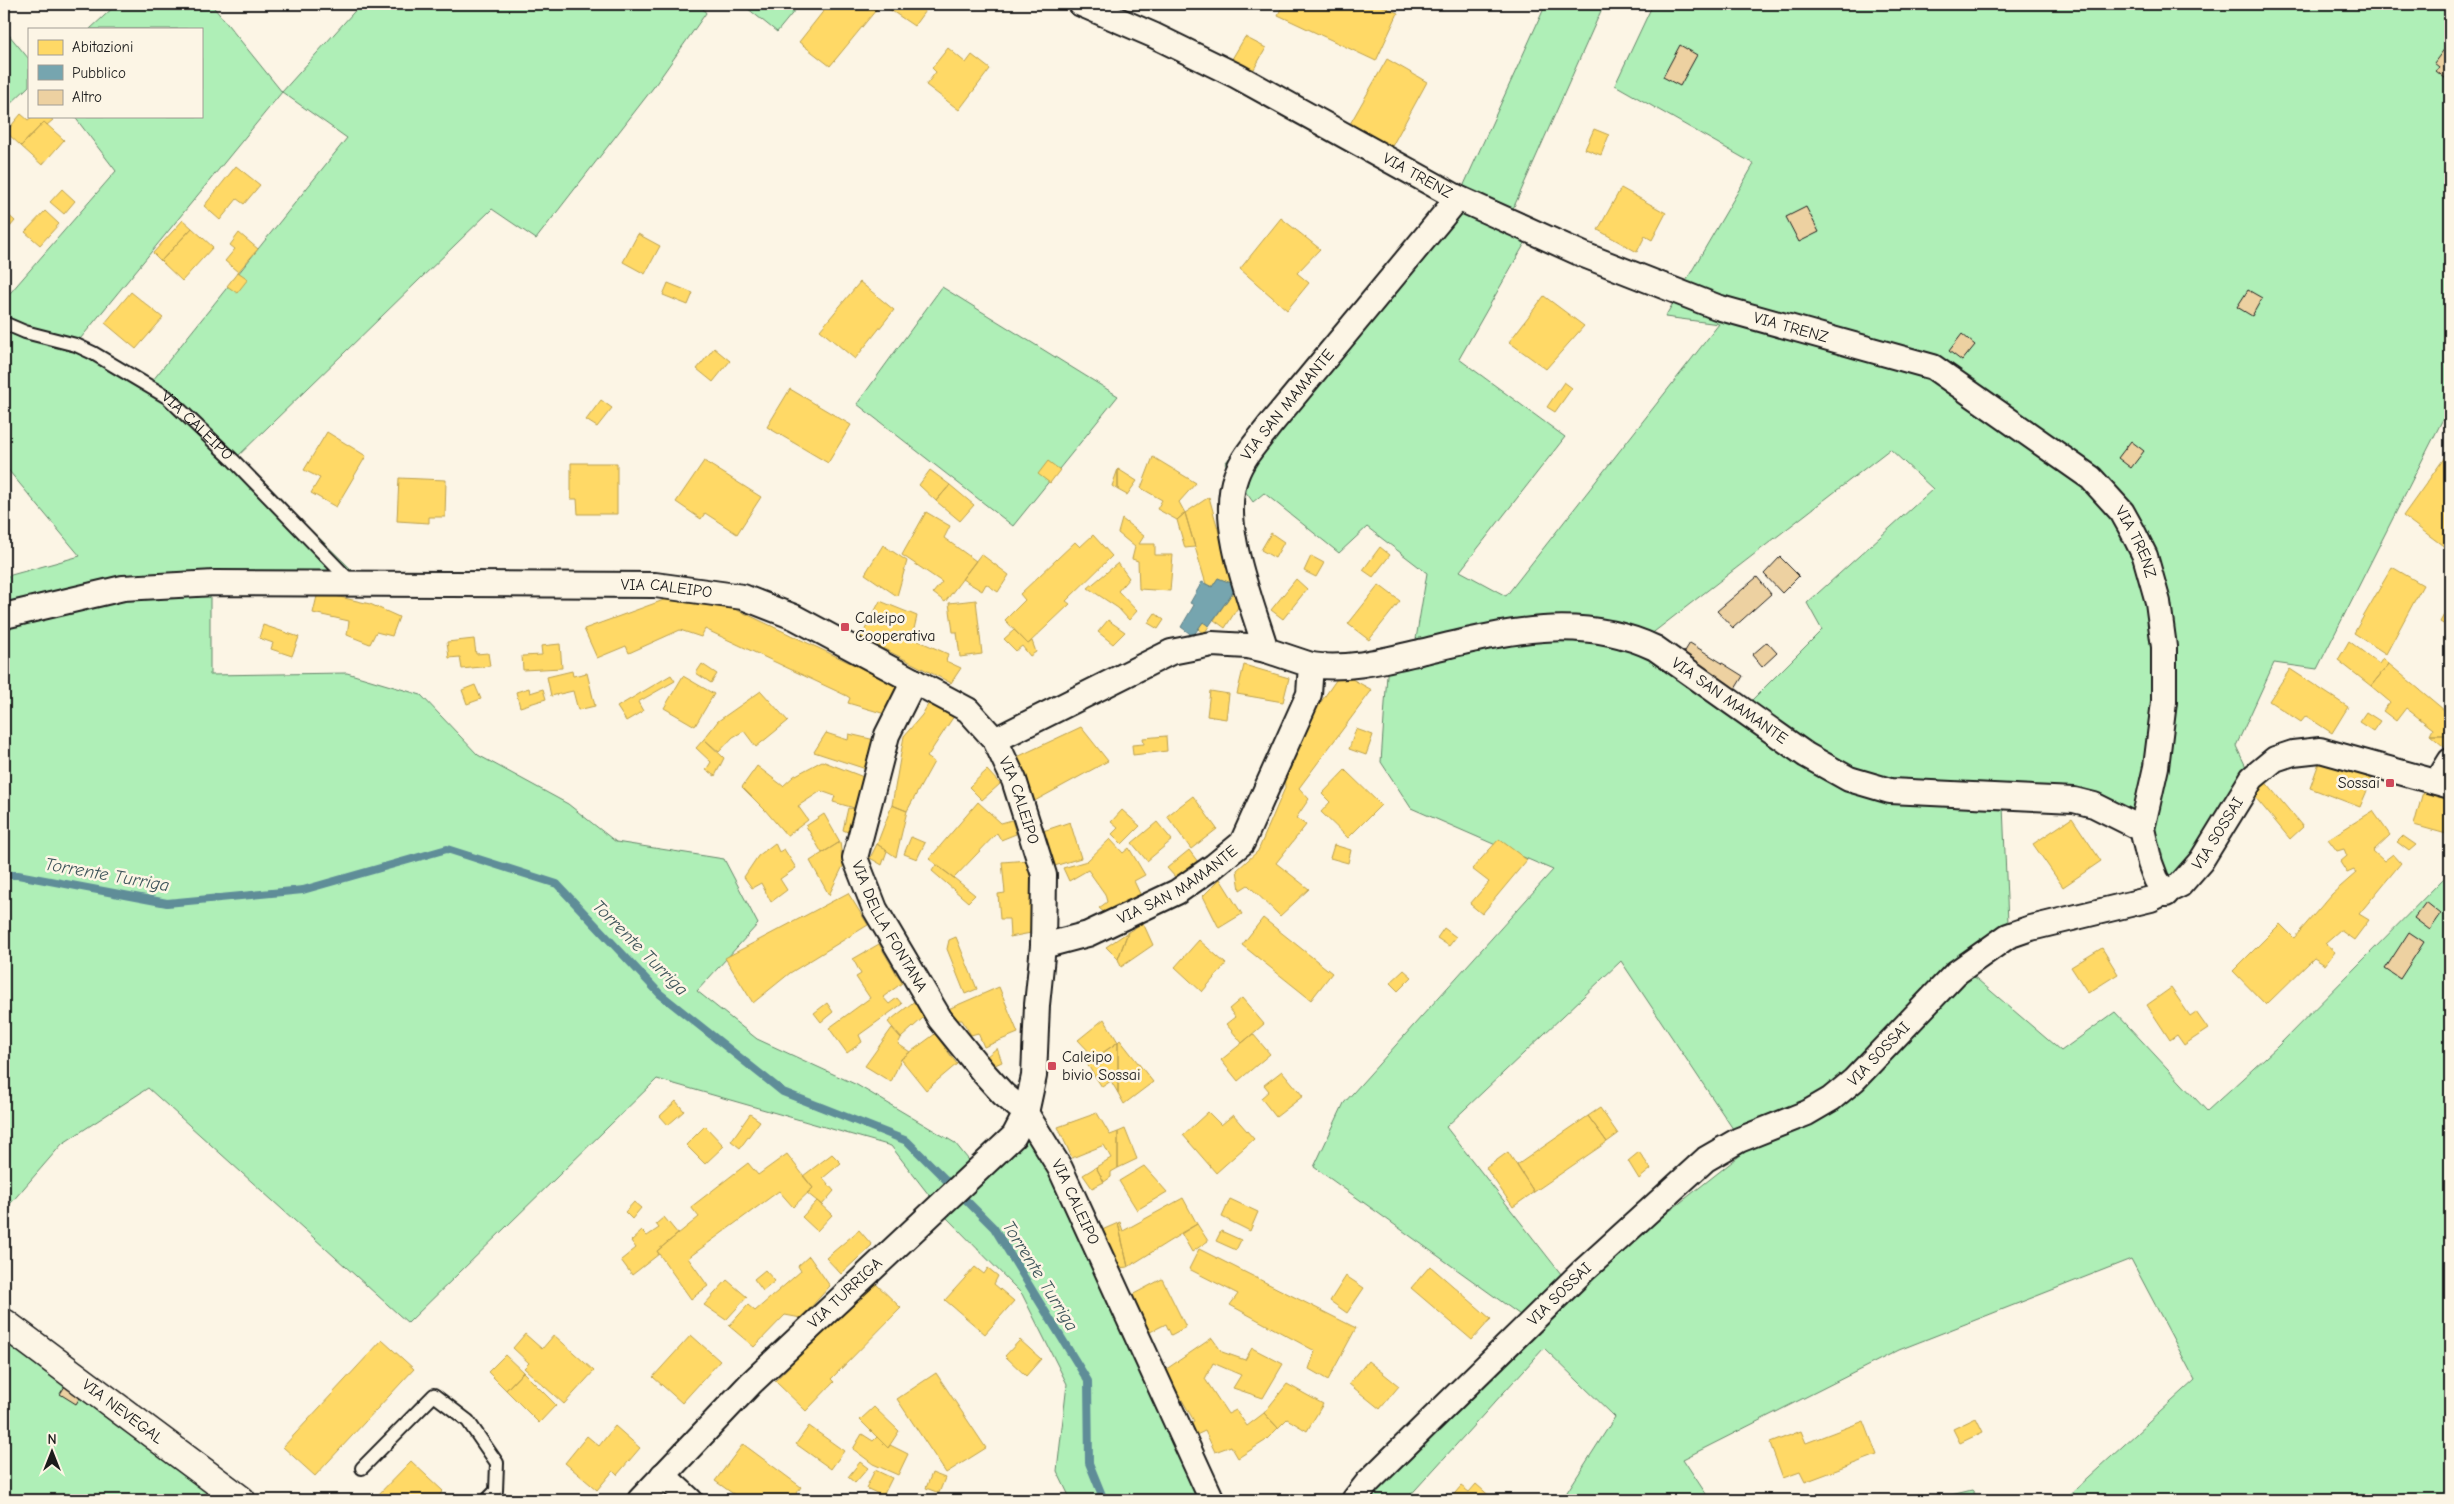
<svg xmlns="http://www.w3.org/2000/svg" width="2454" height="1504" viewBox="0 0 2454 1504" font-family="'Comic Neue',sans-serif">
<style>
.green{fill:#afefb7;stroke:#66866a;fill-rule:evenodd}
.homes{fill:#ffd966;stroke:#bba050}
.public{fill:#76a5af;stroke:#5b7c83}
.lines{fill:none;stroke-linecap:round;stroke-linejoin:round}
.stream{stroke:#5f8d98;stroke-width:8}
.building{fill:#edd1a1;stroke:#1c1c1c}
.service-casing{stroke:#1c1c1c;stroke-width:16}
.minor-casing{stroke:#1c1c1c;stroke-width:28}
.secondary-casing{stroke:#1c1c1c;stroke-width:31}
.service{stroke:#fcf5e5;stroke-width:12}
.minor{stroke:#fcf5e5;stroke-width:24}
.secondary{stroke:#fcf5e5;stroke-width:28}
.poi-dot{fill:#d1495b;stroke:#fcf5e5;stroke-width:2}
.labels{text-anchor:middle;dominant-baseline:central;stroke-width:5;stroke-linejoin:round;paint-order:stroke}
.street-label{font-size:16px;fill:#1c1c1c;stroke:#fcf5e5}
.poi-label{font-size:16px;fill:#1c1c1c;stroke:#fcf5e5;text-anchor:start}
.water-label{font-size:18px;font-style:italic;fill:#3d545a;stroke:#fcf5e5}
</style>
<rect width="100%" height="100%" fill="#fcf5e5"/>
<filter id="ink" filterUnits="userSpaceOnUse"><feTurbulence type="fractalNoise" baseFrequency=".02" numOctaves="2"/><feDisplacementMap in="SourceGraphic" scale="10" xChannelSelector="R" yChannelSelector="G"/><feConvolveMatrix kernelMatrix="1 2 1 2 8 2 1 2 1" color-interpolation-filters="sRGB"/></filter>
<g filter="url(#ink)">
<path class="green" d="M117 4H211L282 92 361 4H700L706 13 653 88 536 239 492 209 234 460 263 483 353 571 359 580 210 579V675L347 673 421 695 478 755 568 804 616 842 724 859 758 924 697 991 757 1039 857 1085 955 1143 981 1175 1029 1127 1208 1500H1071L1057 1471 1067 1384 1022 1294 946 1217 891 1146 657 1079 408 1323 148 1088 62 1144 4 1211V577L80 556 4 465V300L116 171 74 116H201V29H90ZM282 92 347 138 149 385 76 344Z
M742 4H800L777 32Z
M1546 4H1604L1508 220 1529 236 1459 359 1565 437 1460 571 1506 596 1719 324 1665 317 1754 164 1615 85 1653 4H2450V405L2317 669 2274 663 2236 746 2248 771 2196 851 2156 889 2154 839 2086 813 2003 806 2009 946 1971 974 2061 1051 2115 1012 2207 1111 2277 1047 2448 874 2450 875V1500H2064L2195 1380 2131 1259 1899 1350 1683 1459 1710 1500H1562L1615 1417 1544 1348 1406 1500H1363L1537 1327 1314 1167 1344 1103 1553 870 1411 808 1381 762 1388 660 1413 657 1427 573 1367 527 1339 553 1264 493 1253 502 1225 463 1458 198ZM1890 449 1933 489 1807 603 1822 630 1747 705 1650 635ZM1621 961 1747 1150 1572 1288 1446 1127Z
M4 29 29 59V86L4 110Z
M942 287 1118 396 1013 526 857 404Z
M23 1321 168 1435 257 1500H4V1344Z
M1972 1490 1980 1500H1930Z"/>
<path class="homes" d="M829 4H881L830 66 799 42Z
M893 4H930L914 26 889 9Z
M1283 4H1377L1398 13 1376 61 1278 15Z
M1245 37 1266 48 1250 76 1229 64Z
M948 48 966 63 972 55 990 69 959 110 926 85 936 72 932 68Z
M1387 59 1427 82 1391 148 1350 124Z
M21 114 28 120 33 116H48L53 120 47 125 44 122 21 146 6 132Z
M44 122 64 140 42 165 21 146Z
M1594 129 1609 135 1601 155 1585 149Z
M236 166 260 185 244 204 237 199 220 220 204 206Z
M1621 188 1666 213 1652 240 1645 236 1637 252 1598 230Z
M62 189 75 201 64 214 50 202Z
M4 211 15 221 4 234Z
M45 211 59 224 40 245 25 232Z
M1281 218 1320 249 1297 273 1309 283 1287 310 1240 269Z
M183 220 192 228 161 261 153 253Z
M192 228 213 247 182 281 161 261Z
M239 233 258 249 238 272 225 261 235 249 230 245Z
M638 234 660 246 645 274 623 262Z
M238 272 248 279 237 293 227 286Z
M860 282 894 310 855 359 820 330Z
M668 283 693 293 688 305 663 295Z
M131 292 163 318 136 349 105 323Z
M1544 296 1584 326 1546 369 1509 342Z
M714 348 730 361 713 382 697 369Z
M1564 382 1572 388 1555 412 1547 407Z
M790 389 851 425 828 463 767 427Z
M601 400 612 408 597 427 586 420Z
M327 432 366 456 336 507 311 493 320 478 304 470Z
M2450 450V542L2446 548 2403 516Z
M1153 457 1196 483 1179 502 1185 513 1177 520 1157 509 1162 500 1141 488Z
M704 461 761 497 737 534 705 513 701 519 676 502Z
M1048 461 1060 470 1050 483 1038 474Z
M571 463H617V514H578L577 499H571Z
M1118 469V490L1112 486Z
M1118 469 1137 481 1127 495 1118 490Z
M930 470 950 485 936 501 919 485Z
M399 478 446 480 445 517H429V523L397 521Z
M950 485 974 505 960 521 936 501Z
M1209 497 1234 586 1218 578 1212 587 1206 584 1195 547 1185 513Z
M926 512 950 526 944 538 976 561 945 602 933 593 942 582 902 555Z
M1185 513 1195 547 1185 548 1177 520Z
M1122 519 1144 536 1139 544H1155V555H1173L1170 591 1139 589 1138 561 1132 559 1135 547 1118 533Z
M1271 533 1284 542 1275 558 1261 550Z
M1093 535 1112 556 1066 601 1070 604 1028 644 1005 620 1025 600 1020 594 1075 542 1080 547Z
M883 545 907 561 897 596 865 574Z
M1380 547 1390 555 1373 577 1363 570Z
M981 554 1009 575 998 592 986 584 982 591 962 579Z
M1311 556 1324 563 1316 577 1304 571Z
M1118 563 1129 578 1118 591 1137 611 1129 620 1118 608 1088 588Z
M2392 567 2423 585 2386 654 2354 633Z
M1296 579 1307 589 1283 619 1271 610Z
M1379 585 1400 601 1369 640 1348 624Z
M318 592 370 604 399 617 392 636 376 632 370 644 347 635 349 621 313 613Z
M1233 592 1240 604 1225 628 1214 620Z
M672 597 714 601 744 613 897 685 885 714 848 703 850 698 847 696 705 629 701 637 680 630 629 653 626 646 597 658 584 629Z
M976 600 982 654 960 657 957 632H953L949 603Z
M880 601 917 616 912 638 948 654 946 661 961 668 951 683 861 637Z
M2446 611 2450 614V628L2440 622Z
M1155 613 1164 620 1158 629 1148 623Z
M1108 620 1125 632 1113 644 1098 632Z
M1203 622 1209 626 1204 634 1198 629Z
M263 625 299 637 292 656 271 649 273 643 259 638Z
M1014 630 1028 644 1032 641 1036 652 1030 656 1022 646 1016 651 1004 639Z
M474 639 476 654 488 653 490 666 462 669 460 657 449 658 447 642Z
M2349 641 2379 664 2383 658 2389 664 2371 686 2338 660Z
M560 644 562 668 523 670 522 656 542 655 541 646Z
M702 664 717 674 711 683 696 673Z
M2389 664 2450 715V735H2430L2433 729 2406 708 2396 721 2383 711 2390 702 2371 686Z
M1244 665 1289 678 1283 702 1237 694Z
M2290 669 2348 707 2332 733 2306 716 2301 722 2269 701Z
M572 671 573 676 587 673 595 706 578 710 573 691 551 696 547 677Z
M1341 673 1372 690 1299 788 1309 799 1296 818 1306 825 1276 863 1309 889 1280 916 1248 885 1240 890 1237 870 1258 851 1285 788 1284 770 1298 735Z
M671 675 675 681 638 702 643 711 626 721 617 707Z
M683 676 714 694 695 726 664 708Z
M475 685 481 699 467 704 462 690Z
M529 688 530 693 543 689 546 699 520 707 516 692Z
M761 691 788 721 756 747 744 731 733 737 719 752 704 739 718 721Z
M1210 691 1229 694 1226 719 1207 716Z
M930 701 954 716 927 757 934 762 907 811 892 805 904 736 922 715Z
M2366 712 2380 721 2373 731 2359 722Z
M1081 727 1108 761 1031 803 1015 758Z
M1356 729 1373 735 1366 755 1349 749Z
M826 733 848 740 849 734 875 740 866 769 814 752Z
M2430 735H2450V749L2449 751Z
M1166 736 1167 751 1133 755 1132 745 1144 744 1143 738Z
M704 739 724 758 715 776 706 770 711 762 696 748Z
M2320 760 2372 779 2360 807 2310 788Z
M822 761 866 778 858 809 833 802 835 796 821 791 798 806 808 820 787 836 765 810 742 787 757 766 783 786 794 776Z
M987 770 1000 784 982 800 969 787Z
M1345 770 1381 805 1348 838 1321 812 1330 802 1322 794Z
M2263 779 2303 827 2290 839 2250 791Z
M2424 788 2450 796V835L2414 825Z
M1193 796 1217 829 1191 849 1167 816Z
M978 802 1001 823 1012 820 1016 834 1001 840 997 833 954 878 929 859Z
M892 805 907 811 896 857 877 844Z
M848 808 858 809 850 833 843 830Z
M1122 810 1140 826 1122 844 1112 834 1118 828 1111 822Z
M2373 811 2390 835 2373 851 2384 861 2393 854 2401 863 2359 914 2369 920 2354 940 2340 930 2325 943 2335 952 2325 965 2314 958 2266 1005 2233 971 2280 924 2294 938 2332 894 2356 873 2354 870 2347 873 2340 862 2347 856 2344 849 2337 851 2328 839Z
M824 814 840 842 822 853 806 826Z
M2072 818 2101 861 2063 887 2033 844Z
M1070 822 1081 858 1051 867 1040 832Z
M1157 822 1172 840 1147 861 1132 843Z
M2403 836 2416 845 2409 851 2397 842Z
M911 837 925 843 917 859 904 854Z
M1110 839 1123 853 1129 848 1145 875 1134 881 1141 896 1107 915 1099 908 1107 902 1105 894 1088 870 1069 881 1063 868 1087 861Z
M1499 839 1527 860 1482 914 1470 904 1489 882 1472 869Z
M840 842 843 866 829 895 810 861Z
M775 843 779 852 784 849 796 868 780 879 787 890 771 902 761 883 752 888 744 877 758 856Z
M877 844 887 851 882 865 870 858Z
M1334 845 1351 850 1348 863 1330 858Z
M1189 850 1198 862 1176 878 1167 868Z
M1029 860 1033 887 1031 933 1010 937 1009 919H1000L998 894 1005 893 1002 862Z
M936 865 954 878 975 895 968 902 932 871Z
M1220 879 1242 914 1219 928 1203 896Z
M848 893 868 925 790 973 753 1003 725 958Z
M1263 918 1332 973 1311 1000 1242 945Z
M1143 923 1153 945 1121 967 1118 959 1128 932Z
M1444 928 1456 937 1449 946 1437 938Z
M1128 932 1118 959 1106 947Z
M956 937 977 989 965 994 947 949 949 940Z
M1199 940 1226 964 1202 992 1175 967Z
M879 944 902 983 883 997 889 1004 897 998 902 1004 859 1035 862 1042 847 1053 829 1028 870 998 856 977 861 974 853 959Z
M2102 948 2118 974 2088 993 2071 967Z
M1404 970 1412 977 1398 991 1390 983Z
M999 987 1018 1033 984 1047 978 1033 971 1035 962 1020H955L946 1010Z
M2171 988 2190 1016 2196 1012 2208 1029 2184 1045 2177 1035 2170 1040 2147 1005Z
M1242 998 1264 1024 1242 1043 1226 1024 1235 1017 1229 1009Z
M916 1000 924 1017 901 1038 888 1022Z
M827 1003 833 1012 821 1022 814 1013Z
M1104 1019 1118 1042 1095 1058 1078 1040Z
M892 1028 901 1038 898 1044 910 1052 901 1059 891 1082 865 1066Z
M935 1034 957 1064 926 1090 901 1059Z
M1253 1034 1270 1054 1238 1081 1221 1060Z
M1120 1040 1153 1082 1124 1104 1118 1093V1042Z
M1118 1042V1093L1111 1081 1102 1087 1087 1064Z
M997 1048 1002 1062 995 1065 987 1056Z
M1282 1071 1303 1096 1276 1117 1261 1098 1269 1091 1264 1085Z
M676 1101 684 1111 668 1125 660 1116Z
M1600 1108 1618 1134 1607 1142 1588 1116Z
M1208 1112 1221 1125 1233 1115 1254 1139 1216 1173 1183 1135Z
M1097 1113 1110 1135 1118 1132V1168L1111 1172V1177L1104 1182 1096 1167 1111 1158 1104 1145 1072 1158 1058 1127Z
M750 1114 760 1121 740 1148 731 1141Z
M1588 1116 1607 1142 1534 1192 1517 1165Z
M705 1126 724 1146 705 1164 686 1145Z
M1125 1129 1137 1159 1118 1168V1132Z
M1508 1152 1534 1192 1513 1207 1486 1168Z
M1639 1152 1651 1169 1639 1179 1628 1161Z
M787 1154 813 1188 793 1207 779 1191 688 1258 708 1286 691 1299 657 1251 699 1217 691 1207 748 1163 758 1175Z
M832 1154 841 1163 823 1178 834 1191 822 1205 807 1193 813 1188 803 1176Z
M1144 1166 1167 1192 1137 1210 1119 1181Z
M1096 1167 1104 1182 1092 1188 1083 1175Z
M1183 1198 1197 1224 1128 1267 1118 1223 1120 1222 1123 1231Z
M1230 1199 1258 1212 1250 1231 1222 1217Z
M817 1201 832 1215 817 1231 802 1217Z
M634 1202 641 1208 632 1219 625 1212Z
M664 1217 678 1234 657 1251 659 1254 632 1275 621 1260 636 1248 631 1241 642 1231 647 1236 659 1228 656 1224Z
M1118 1223 1128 1267 1119 1268 1102 1230Z
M1197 1224 1208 1241 1192 1252 1181 1233Z
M859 1230 872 1245 841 1274 826 1258Z
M1221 1231 1241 1240 1236 1250 1216 1241Z
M1199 1249 1356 1328 1328 1380 1309 1369 1315 1351 1230 1305 1238 1294 1189 1269Z
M809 1256 830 1286 801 1318 785 1315 754 1347 729 1326 748 1305 755 1311 801 1271 798 1266Z
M1430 1266 1491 1319 1472 1340 1411 1288Z
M975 1267 984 1274 988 1268 998 1276 994 1284 1014 1301 985 1334 945 1300Z
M765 1270 775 1281 763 1291 754 1279Z
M1346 1276 1364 1288 1347 1313 1330 1301Z
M1162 1279 1186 1327 1171 1335 1166 1324 1148 1333 1130 1296Z
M727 1280 747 1297 726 1320 704 1305Z
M872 1280 901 1308 831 1379 834 1382 806 1411 775 1381Z
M525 1334 542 1349 554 1335 594 1371 564 1404 524 1368 529 1363 513 1348Z
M691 1335 720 1361 682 1403 653 1377Z
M1212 1338 1222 1352 1245 1360 1252 1348 1283 1364 1263 1398 1233 1388 1241 1375 1213 1363 1205 1379 1228 1414 1236 1410 1247 1426 1264 1413 1278 1428 1265 1441 1238 1458 1231 1446 1215 1452 1205 1431 1194 1436 1189 1424 1194 1421 1165 1370Z
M382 1340 414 1369 315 1476 283 1447Z
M1020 1340 1041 1359 1026 1376 1005 1356Z
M505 1355 523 1372 506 1390 488 1372Z
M1368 1361 1399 1386 1380 1409 1349 1384Z
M523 1372 556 1405 539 1423 506 1390Z
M936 1373 986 1448 946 1473 897 1399Z
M1287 1384 1323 1404 1307 1431 1287 1419 1278 1428 1264 1413Z
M874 1407 899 1431 888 1448 860 1420Z
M1976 1418 1983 1432 1960 1443 1953 1429Z
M1864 1421 1877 1455 1805 1482 1800 1472 1783 1478 1770 1443 1801 1431 1806 1443Z
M615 1426 640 1448 617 1475 613 1471 597 1490 565 1463 587 1436 599 1446Z
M809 1426 844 1451 831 1469 796 1444Z
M862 1434 873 1441 877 1437 888 1448 890 1445 908 1454 898 1475 873 1464 853 1449Z
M743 1444 801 1487 792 1500H742L715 1481Z
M411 1461 443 1491 435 1500H373Z
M860 1462 868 1468 855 1483 848 1477Z
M875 1470 892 1478 883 1496 866 1488Z
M932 1473 945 1478 939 1493 926 1488Z
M1476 1484 1494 1500H1449L1461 1486 1469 1492Z"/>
<path class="public" d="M1218 578 1231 583 1235 589 1209 626 1203 622 1193 636 1181 627 1194 605 1190 603 1202 582 1212 587Z"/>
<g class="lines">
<path class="stream" d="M4 875H18L167 903 303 890 447 849 557 884 660 994 783 1092 907 1141 994 1228 1088 1381 1089 1463 1104 1500"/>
</g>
<path class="building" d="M2448 44 2450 45V82L2436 71 2439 67 2434 63Z
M1680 45 1697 55 1680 86 1663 77Z
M1806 207 1819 232 1799 242 1786 217Z
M2248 290 2262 298 2252 316 2237 307Z
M1962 334 1975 345 1962 361 1949 351Z
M2131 441 2144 451 2131 468 2118 458Z
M1780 557 1799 576 1782 593 1764 574Z
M1757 577 1771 594 1733 628 1717 611Z
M1767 642 1777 653 1762 667 1752 655Z
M1690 643 1743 676 1735 689 1682 656Z
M2426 902 2441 914 2430 930 2414 918Z
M2409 932 2424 942 2400 979 2385 969Z
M70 1378 86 1388 76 1404 60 1394Z"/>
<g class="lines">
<defs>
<g id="service">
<path id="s1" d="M4 323 25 332 76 345 93 353 167 397 233 460 352 583"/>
<path d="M362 1468 434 1395 468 1421 497 1463 496 1491 487 1500"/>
</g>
<g id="minor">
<path id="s2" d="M1081 4 1153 35 1237 76 1458 198 1584 255 1717 307 1933 367 2091 478 2122 512 2132 530 2145 556 2158 602 2164 647V702L2156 767 2142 829 2150 863 2156 879 2166 894"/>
<path id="s3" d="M4 616 123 588 215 583 655 585 743 597 794 617 968 710 995 740 1014 780 1044 875 1043 946 1037 1005 1034 1076 1026 1113 1014 1136 751 1383 640 1500"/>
<path id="s4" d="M1311 665C1347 670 1382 661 1416 653 1496 634 1576 611 1655 648L1806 755 1849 779 1890 791 2074 800 2094 805 2142 829"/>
<path id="s5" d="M914 681 887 735 855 858 875 909 940 1019 983 1072 1003 1094 1026 1113 1060 1168 1212 1500"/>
<path d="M995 740 1171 652 1212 644 1248 646 1266 650"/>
<path d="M2437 782 2450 761"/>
<path id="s6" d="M1043 946 1088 934 1177 892 1214 866 1242 843 1309 694 1311 665 1266 650C1252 603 1218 523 1236 476 1243 456 1258 441 1270 425L1458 198"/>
<path d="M663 1475 690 1500"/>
<path id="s7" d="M1354 1500 1368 1482 1583 1271 1706 1159 1739 1140 1807 1113 1831 1099 1854 1080 1956 973 2008 936 2031 928 2151 899 2180 885 2201 861 2252 778 2275 759 2293 753 2320 750 2450 786"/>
</g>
<g id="secondary">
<path id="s8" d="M4 1323 241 1500"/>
</g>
</defs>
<use href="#service" class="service-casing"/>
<use href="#minor" class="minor-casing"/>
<use href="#secondary" class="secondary-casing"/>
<use href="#service" class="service"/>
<use href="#minor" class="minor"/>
<use href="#secondary" class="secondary"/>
</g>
</g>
<g class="poi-dot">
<rect x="840" y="622" width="10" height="10" rx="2.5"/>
<rect x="2385" y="778" width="10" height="10" rx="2.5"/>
<rect x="1047" y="1061" width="10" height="10" rx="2.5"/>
</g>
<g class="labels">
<g class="street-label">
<text stroke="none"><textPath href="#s2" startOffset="378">VIA TRENZ</textPath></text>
<text stroke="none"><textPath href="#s2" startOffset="782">VIA TRENZ</textPath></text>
<text stroke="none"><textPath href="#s6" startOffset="734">VIA SAN MAMANTE</textPath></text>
<text stroke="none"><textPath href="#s1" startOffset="222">VIA CALEIPO</textPath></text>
<text stroke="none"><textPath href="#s2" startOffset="1202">VIA TRENZ</textPath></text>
<text stroke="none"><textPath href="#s3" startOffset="666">VIA CALEIPO</textPath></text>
<text stroke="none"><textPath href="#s4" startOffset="442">VIA SAN MAMANTE</textPath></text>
<text stroke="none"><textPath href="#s3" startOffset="1101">VIA CALEIPO</textPath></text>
<text stroke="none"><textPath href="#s7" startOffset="1115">VIA SOSSAI</textPath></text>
<text stroke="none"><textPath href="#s6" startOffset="149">VIA SAN MAMANTE</textPath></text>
<text stroke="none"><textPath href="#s5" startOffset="264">VIA DELLA FONTANA</textPath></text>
<text stroke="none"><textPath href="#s7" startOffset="695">VIA SOSSAI</textPath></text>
<text stroke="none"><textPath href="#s5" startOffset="600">VIA CALEIPO</textPath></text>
<text transform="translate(845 1293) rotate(-43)">VIA TURRIGA</text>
<text stroke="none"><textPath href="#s7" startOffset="291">VIA SOSSAI</textPath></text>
<text stroke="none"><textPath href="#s8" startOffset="148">VIA NEVEGAL</textPath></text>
</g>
<g class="poi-label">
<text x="855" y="618">Caleipo<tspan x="855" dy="18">Cooperativa</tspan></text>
<text x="2380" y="783" text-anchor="end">Sossai</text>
<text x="1062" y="1057">Caleipo<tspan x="1062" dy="18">bivio Sossai</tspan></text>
</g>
<g class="water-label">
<text transform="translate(107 875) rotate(10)">Torrente Turriga</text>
<text transform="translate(640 948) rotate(45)">Torrente Turriga</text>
<text transform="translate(1040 1276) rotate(58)">Torrente Turriga</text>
</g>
</g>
<rect width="2454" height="1504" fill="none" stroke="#fcf5e5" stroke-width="20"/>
<rect x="10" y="10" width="2434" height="1484" fill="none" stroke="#1c1c1c" stroke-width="2" filter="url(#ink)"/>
<rect x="28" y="28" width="175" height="90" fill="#fcf5e5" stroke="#a29e95"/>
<rect x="38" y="40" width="25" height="15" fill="#ffd966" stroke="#a29e95"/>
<text x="72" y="52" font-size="15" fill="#1c1c1c">Abitazioni</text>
<rect x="38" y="65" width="25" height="15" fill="#76a5af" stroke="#a29e95"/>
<text x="72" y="78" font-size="15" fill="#1c1c1c">Pubblico</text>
<rect x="38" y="90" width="25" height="15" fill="#edd1a1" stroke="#a29e95"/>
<text x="72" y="102" font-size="15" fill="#1c1c1c">Altro</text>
<g transform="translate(52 1452)" stroke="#fcf5e5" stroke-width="4" paint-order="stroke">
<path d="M0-4L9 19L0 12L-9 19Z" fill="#1c1c1c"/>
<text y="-8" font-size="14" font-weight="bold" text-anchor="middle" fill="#1c1c1c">N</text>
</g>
</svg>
